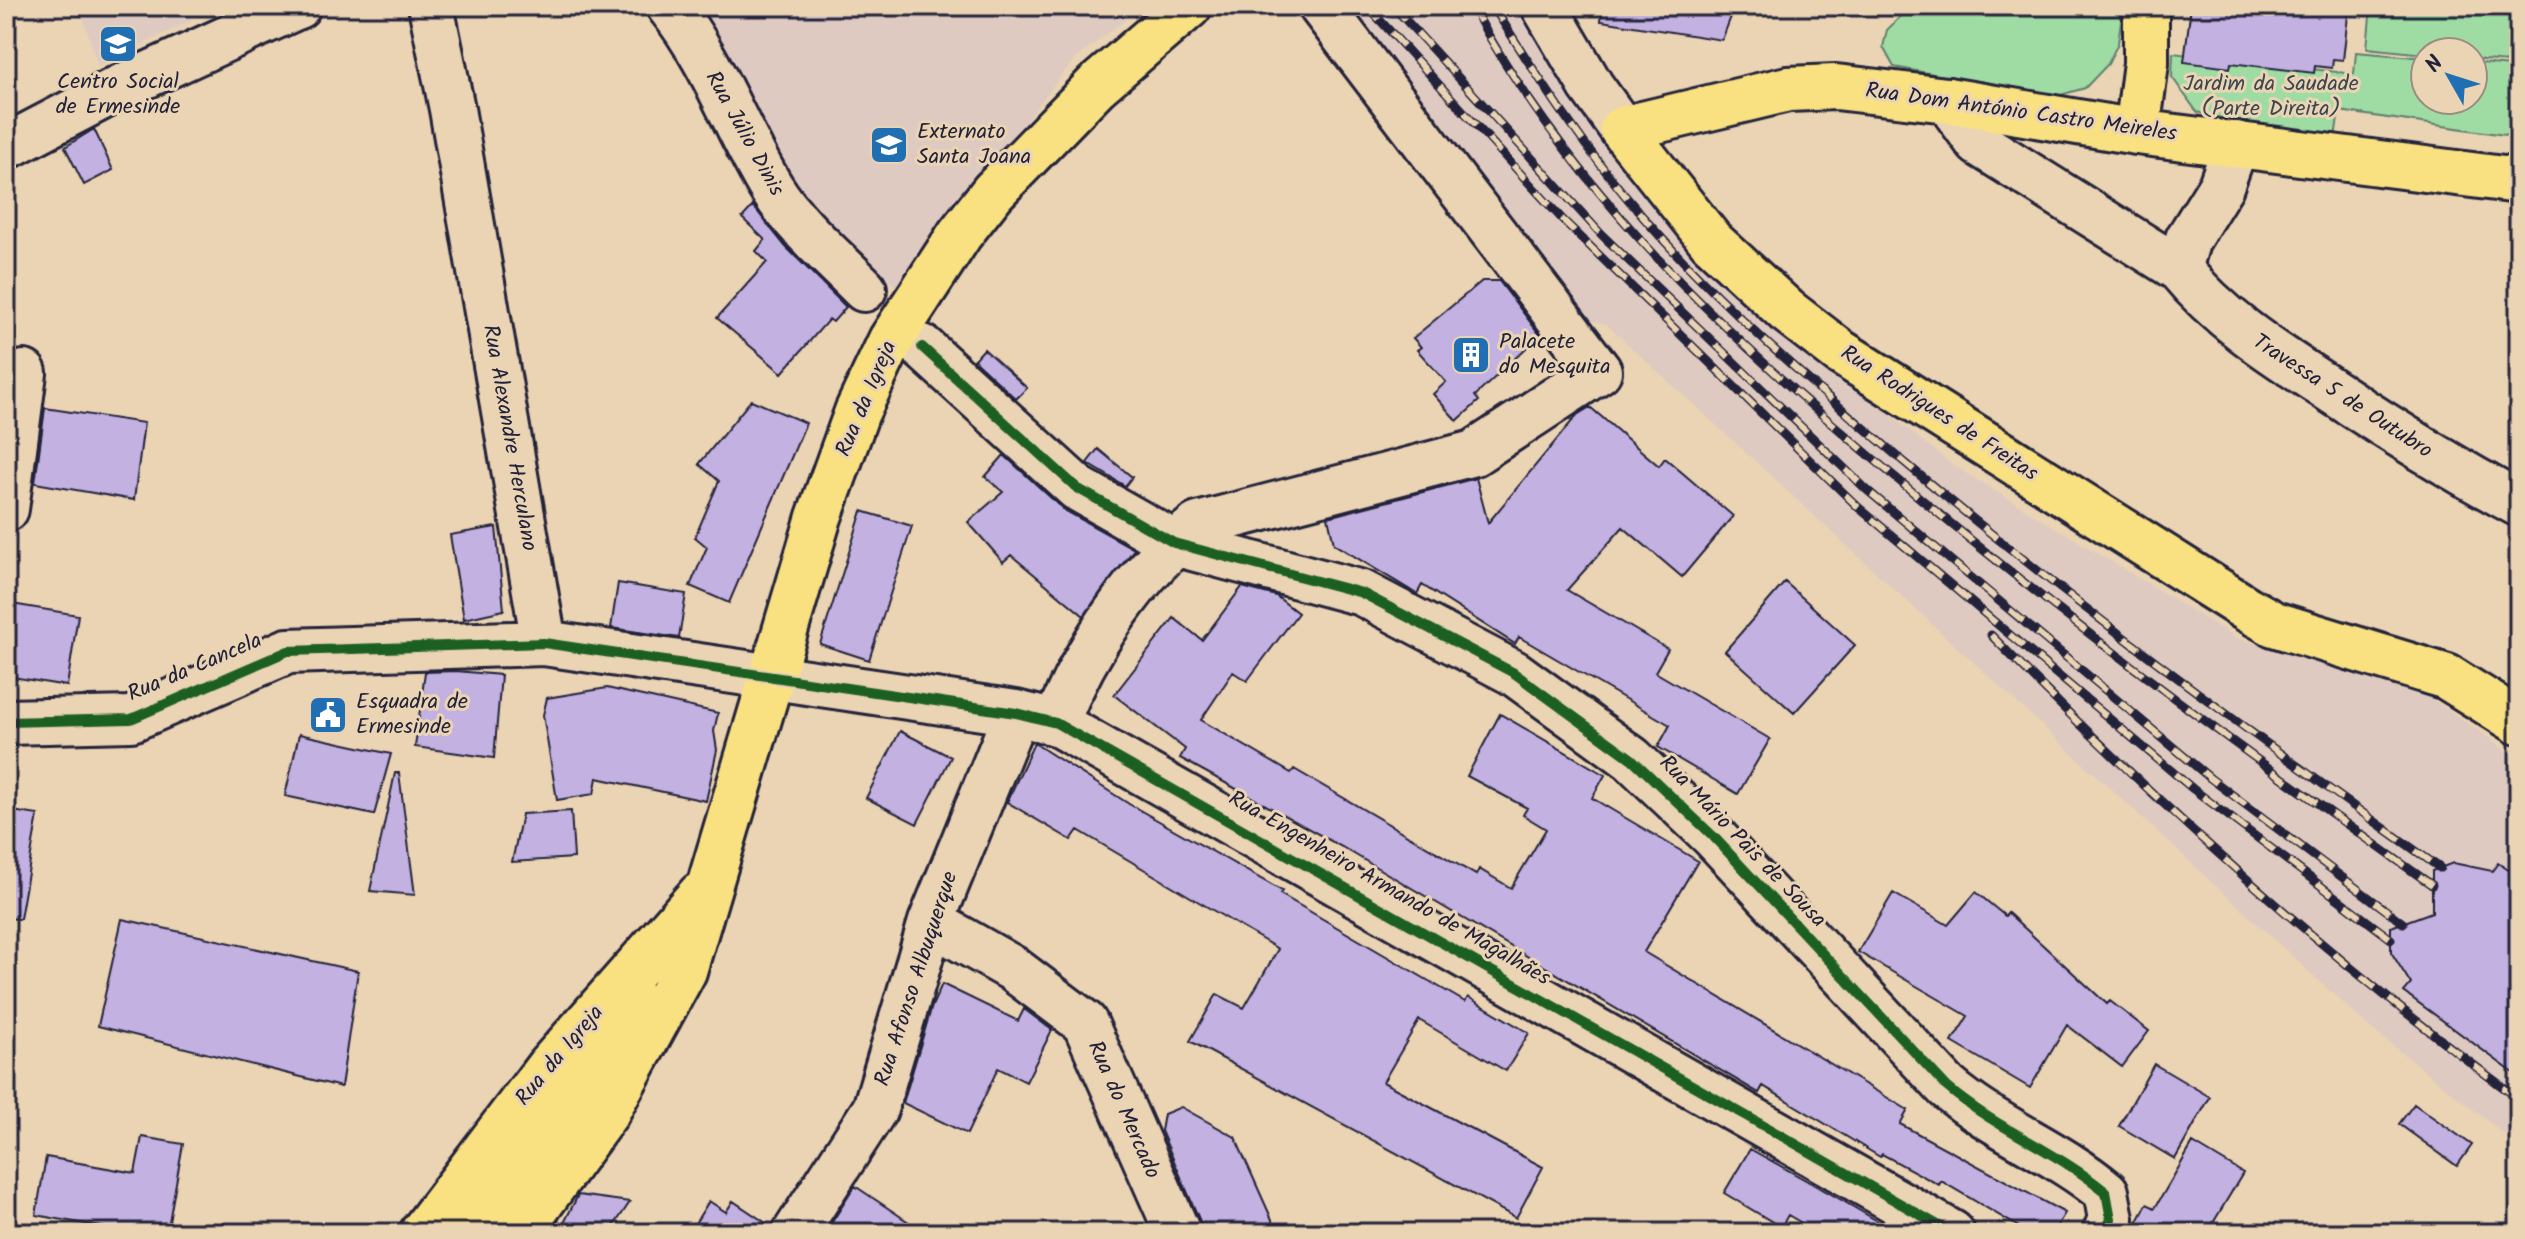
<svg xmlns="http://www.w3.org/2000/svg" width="2525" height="1239" viewBox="0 0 2525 1239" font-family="Kalam,sans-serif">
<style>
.built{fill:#dfcac1}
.green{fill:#9fdca3;stroke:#607f6f;stroke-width:2}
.building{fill:#c2b1e1;stroke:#22223b;stroke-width:2}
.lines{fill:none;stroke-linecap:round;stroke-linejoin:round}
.minor-casing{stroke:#22223b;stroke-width:50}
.major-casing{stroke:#22223b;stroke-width:50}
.minor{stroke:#ebd4b3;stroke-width:44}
.major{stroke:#f9e181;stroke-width:44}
.rail-casing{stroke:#22223b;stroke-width:9}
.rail{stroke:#ebd4b3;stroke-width:6;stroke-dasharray:18;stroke-linecap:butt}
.cycleway-casing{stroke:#ebd4b3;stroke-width:15}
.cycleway{stroke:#1b5e20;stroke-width:10}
.labels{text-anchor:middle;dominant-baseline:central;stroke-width:6;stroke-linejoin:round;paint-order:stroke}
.poi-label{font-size:22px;fill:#22223b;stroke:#ebd4b3;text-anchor:start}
.park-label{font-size:22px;fill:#3b4750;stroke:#ebd4b3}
.street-label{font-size:22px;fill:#22223b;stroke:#ebd4b3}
</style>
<rect width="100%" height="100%" fill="#ebd4b3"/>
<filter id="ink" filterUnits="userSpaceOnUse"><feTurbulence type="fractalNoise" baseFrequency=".0125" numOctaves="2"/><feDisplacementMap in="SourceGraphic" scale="16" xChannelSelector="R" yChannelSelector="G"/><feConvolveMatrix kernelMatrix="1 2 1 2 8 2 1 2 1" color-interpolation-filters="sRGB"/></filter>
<g filter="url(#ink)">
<path class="built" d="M79 6H189L191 21 98 66Z
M678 6H1143L1074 60 896 286 825 230 702 36Z
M1334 6H1517L1592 129 1721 280 1953 465 2237 638 2424 693 2519 759V1146L2368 1026 1606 324 1570 317Z"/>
<path class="green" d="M1911 6H2123L2118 43 2108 64 2085 88 2057 96 1894 67 1883 47 1887 30Z
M2371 6H2519V63L2473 59V52L2425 54 2367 48Z
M2356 52 2425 58V100H2473V62L2519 67V137L2339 111 2335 138 2263 128 2197 112 2172 77 2173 53 2354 74Z"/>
<path class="building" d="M1602 6H1735L1722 40 1601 21Z
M2191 6H2349L2343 60 2333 59 2332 68 2315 66 2314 73 2231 63 2230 68 2184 62Z
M94 129 113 170 84 185 65 147Z
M753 206 785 246 846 307 833 322 829 319 782 373 717 318 767 262 756 251 765 240 742 218Z
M1482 281H1499L1540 335 1475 396 1479 401 1457 421 1433 394 1446 382 1417 350 1421 347 1413 338Z
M984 349 1027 388 1016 399 974 360Z
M751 400 806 423 729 603 690 586 707 547 695 537 719 481 699 464Z
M1590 407 1659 466 1665 458 1733 516 1682 577 1623 527 1567 590 1668 649 1655 672 1770 739 1738 794 1658 747 1670 725 1519 637 1515 644 1422 585 1417 594 1334 544 1328 517 1476 478 1488 523 1577 415Z
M45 408 144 423 134 500 35 483Z
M1098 449 1132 477 1125 486 1087 463Z
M1004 455 1064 510 1134 549 1084 616 1011 555 1003 562 968 522 1003 492 985 477Z
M862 511 912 526 869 660 820 644Z
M496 527 504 610 464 619 450 535Z
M1785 582 1855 645 1794 713 1725 651Z
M618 583 686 594 679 638 611 628Z
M1242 587 1276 596 1298 613 1247 681 1233 672 1201 720 1291 773 1294 769 1476 875 1479 869 1511 888 1546 829 1523 815 1527 808 1467 776 1500 714 1605 775 1592 798 1698 861 1644 952 1908 1110 1900 1124 2065 1213 2053 1233H2029L1941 1181 1939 1185 1882 1154 1880 1157 1763 1086 1759 1093 1342 847 1180 758 1185 749 1114 695 1174 618 1202 640Z
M6 603 78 615 67 686 6 676Z
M456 671 501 675 494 758 415 747 425 672Z
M607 688 718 713 714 731 717 750 706 801 597 778 594 794 557 800 543 715 547 698Z
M900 731 951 757 917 824 866 798Z
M299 734 391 754 374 815 285 796Z
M1034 743 1129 804 1282 891 1280 894 1465 1002 1468 997 1529 1033 1506 1071 1419 1020 1383 1082 1543 1167 1516 1218 1190 1041 1217 994 1244 1008 1278 949 1078 830 1071 840 1007 802Z
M395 773H399L415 895 370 891Z
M6 810 38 815 20 919 6 918Z
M571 811 574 858 512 862 522 814Z
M2453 863 2492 871 2498 863 2519 877V1077L2404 992 2411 984 2391 952V927L2432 912V871Z
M1976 892 2005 916 2008 913 2107 1004 2110 1001 2149 1031 2122 1067 2067 1025 2030 1088 1952 1042 1968 1016 1858 952 1893 893 1948 925Z
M122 919 358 971 341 1087 98 1026Z
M942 984 1018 1021 1024 1009 1052 1030 1026 1082 998 1068 967 1134 903 1103 932 1006Z
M2154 1064 2210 1097 2175 1159 2119 1126Z
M2414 1104 2472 1145 2457 1166 2399 1124Z
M1181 1107 1235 1137 1278 1233H1205L1161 1131 1164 1114Z
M142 1137 183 1144 167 1233H134L36 1215 46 1157 135 1173Z
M2193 1143 2243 1173 2207 1233H2132L2147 1204 2155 1208Z
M1750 1149 1831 1194 1898 1233H1819L1788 1215 1781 1227 1724 1193Z
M855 1186 925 1233H825Z
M578 1195 630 1202 609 1233H559Z
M709 1201 726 1212 733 1201 772 1227 770 1233H689Z"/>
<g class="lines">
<defs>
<path id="minor" d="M431 6 452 109 544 643
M669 6C713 60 736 130 772 189 796 227 833 257 864 289
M1544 6 1591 86 1622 129
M1947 100 1978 143 2179 269
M2236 144 2221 186 2188 239 2179 269C2220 319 2272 352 2326 387 2389 429 2453 469 2519 504
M6 147 119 88 298 6
M922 347 1077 488 1174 543 1362 593 1514 673 1632 759 1713 836 1947 1087C1996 1129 2057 1151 2106 1192L2111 1219 2105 1233
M6 509 24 373
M6 722 131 719 288 651 544 643 1016 713 1056 723 1952 1233
M1056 723C1085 650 1135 572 1198 525L1474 453 1599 371 1321 6
M931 922 1012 968 1085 1023 1178 1233
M795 1233 875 1109 931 922 1016 713"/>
<path id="major" d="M2137 132 2146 63V6
M2519 181 2137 132 1947 100 1836 87 1788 89 1622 129 1711 241 1787 311 1840 352 2247 609 2274 624 2447 677 2519 722
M422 1233 549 1066 700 895
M472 1233 639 1003
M519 1233 607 1112 684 971 819 517 857 412 891 340 960 234 993 192 1096 86 1189 6"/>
</defs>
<use href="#minor" class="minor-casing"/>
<use href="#major" class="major-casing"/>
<use href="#minor" class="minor"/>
<use href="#major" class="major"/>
<defs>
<path id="rail" d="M1367 6 1563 220 1858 507 2193 789 2391 939
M1393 6 1601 234 1867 490 2210 778 2403 923
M1472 6C1576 199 1736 344 1902 483 2072 626 2251 757 2432 885
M1493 6C1539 80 1586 151 1643 217 1721 307 1812 384 1903 461 2075 606 2257 738 2440 868
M1991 635C2155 803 2330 960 2519 1099"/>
</defs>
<use href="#rail" class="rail-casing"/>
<use href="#rail" class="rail"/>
<defs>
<path id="cycleway" d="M922 347 1077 488 1174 543 1362 593 1514 673 1632 759 1713 836 1947 1087C1996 1129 2057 1151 2106 1192L2111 1219 2105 1233
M6 722 131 719 288 651 544 643 1016 713 1056 723 1952 1233"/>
</defs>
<use href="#cycleway" class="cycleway-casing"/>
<use href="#cycleway" class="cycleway"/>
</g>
</g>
<defs>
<symbol id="school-square" viewBox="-11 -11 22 22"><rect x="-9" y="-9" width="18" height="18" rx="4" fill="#1f6fb2" stroke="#ebd4b3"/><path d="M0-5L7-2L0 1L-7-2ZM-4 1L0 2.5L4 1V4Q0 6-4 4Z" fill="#fff"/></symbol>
<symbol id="building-square" viewBox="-11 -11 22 22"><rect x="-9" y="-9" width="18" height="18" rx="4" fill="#1f6fb2" stroke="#ebd4b3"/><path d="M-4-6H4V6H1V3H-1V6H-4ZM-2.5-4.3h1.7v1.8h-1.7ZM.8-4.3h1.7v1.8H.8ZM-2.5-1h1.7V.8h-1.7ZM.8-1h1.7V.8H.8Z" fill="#fff"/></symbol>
<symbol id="civic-square" viewBox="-11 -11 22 22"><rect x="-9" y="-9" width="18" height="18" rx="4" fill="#1f6fb2" stroke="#ebd4b3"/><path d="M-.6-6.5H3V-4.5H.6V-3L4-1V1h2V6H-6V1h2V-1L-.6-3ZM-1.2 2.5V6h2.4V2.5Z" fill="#fff"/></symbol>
</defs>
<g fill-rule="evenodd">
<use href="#school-square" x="96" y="22" width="44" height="44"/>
<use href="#school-square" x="867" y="123" width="44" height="44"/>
<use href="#building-square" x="1449" y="333" width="44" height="44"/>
<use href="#civic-square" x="306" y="693" width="44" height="44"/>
</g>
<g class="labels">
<g class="poi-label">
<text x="118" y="82" text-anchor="middle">Centro Social<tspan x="118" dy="25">de Ermesinde</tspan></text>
<text x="917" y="132">Externato<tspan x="917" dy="25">Santa Joana</tspan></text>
<text x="1499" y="342">Palacete<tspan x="1499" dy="25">do Mesquita</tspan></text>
<text x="356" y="702">Esquadra de<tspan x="356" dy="25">Ermesinde</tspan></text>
</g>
<g class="park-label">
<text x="2271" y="84">Jardim da Saudade<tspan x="2271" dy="25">(Parte Direita)</tspan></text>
</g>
<g class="street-label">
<text transform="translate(2021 113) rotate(8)">Rua Dom António Castro Meireles</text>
<text transform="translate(744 134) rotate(61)">Rua Júlio Dinis</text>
<text transform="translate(2342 397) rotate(33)">Travessa 5 de Outubro</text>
<text transform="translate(867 399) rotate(-67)">Rua da Igreja</text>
<text transform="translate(1939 414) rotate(33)">Rua Rodrigues de Freitas</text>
<text transform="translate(509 438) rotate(80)">Rua Alexandre Herculano</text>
<text transform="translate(195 668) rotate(-23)">Rua da Cancela</text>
<text transform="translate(1742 842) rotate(46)">Rua Mário Pais de Sousa</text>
<text transform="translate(1389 889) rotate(30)">Rua Engenheiro Armando de Magalhães</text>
<text transform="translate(917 979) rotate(-72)">Rua Afonso Albuquerque</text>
<text transform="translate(560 1056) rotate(-50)">Rua da Igreja</text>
<text transform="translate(1123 1110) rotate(66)">Rua do Mercado</text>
</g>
</g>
<rect width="2525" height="1239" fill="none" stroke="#ebd4b3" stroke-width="32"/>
<rect x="16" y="16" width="2493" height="1207" fill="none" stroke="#22223b" stroke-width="3" filter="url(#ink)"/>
<g transform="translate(2449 76) rotate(309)"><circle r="38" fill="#ebd4b3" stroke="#9b8d83" stroke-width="2"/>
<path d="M0-6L14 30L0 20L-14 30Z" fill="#1f6fb2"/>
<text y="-12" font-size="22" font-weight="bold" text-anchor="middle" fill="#22223b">N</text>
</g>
</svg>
